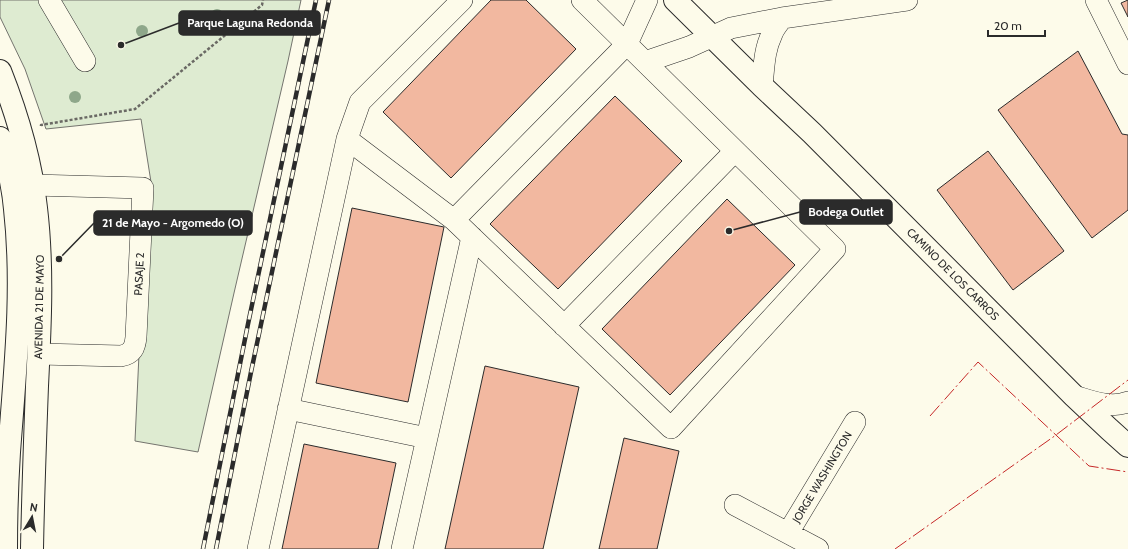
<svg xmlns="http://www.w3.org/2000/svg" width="1128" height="549" viewBox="0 0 1128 549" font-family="Cabin,sans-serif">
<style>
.green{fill:#deebd1;stroke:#74746e}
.building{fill:#f2b8a0;stroke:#2b2b2b}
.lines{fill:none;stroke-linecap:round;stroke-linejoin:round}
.minor-casing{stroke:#2b2b2b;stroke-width:22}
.major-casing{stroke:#2b2b2b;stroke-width:24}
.path{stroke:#6a6964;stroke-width:2.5;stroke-dasharray:3 2;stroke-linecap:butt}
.minor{stroke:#fdfbea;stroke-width:21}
.major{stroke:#fdfbea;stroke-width:22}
.rail-casing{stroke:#2b2b2b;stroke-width:4.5}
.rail{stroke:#fdfbea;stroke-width:3;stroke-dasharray:9;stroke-linecap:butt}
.power{stroke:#c62828;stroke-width:1;stroke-dasharray:14 3 2 3;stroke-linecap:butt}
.tree{fill:#8ea78a}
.labels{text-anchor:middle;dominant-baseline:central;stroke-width:3;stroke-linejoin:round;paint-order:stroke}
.street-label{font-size:11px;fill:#2b2b2b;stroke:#fdfbea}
.leader{fill:none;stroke:#2b2b2b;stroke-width:1.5}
.callout-dot{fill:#2b2b2b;stroke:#fdfbea;stroke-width:1.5}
.callout{fill:#2b2b2b;stroke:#2b2b2b;stroke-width:1.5}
.callout-label{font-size:12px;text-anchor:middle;font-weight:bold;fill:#fff}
</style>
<rect width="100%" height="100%" fill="#fdfbea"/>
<path class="green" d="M0 0H301L288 61 234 293 198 452 135 441 139 354 151 182 141 119 46 129 25 69 0 17Z"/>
<path class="building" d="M491 0H526L576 49 451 178 383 112Z
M1128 0V17L1121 3Z
M1078 51 1122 134 1128 135V210L1092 238 998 110Z
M615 96 682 161 558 289 490 224Z
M988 151 1064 251 1013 290 937 190Z
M727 199 795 265 670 395 602 329Z
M352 208 444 227 408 402 316 383Z
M485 366 579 387 543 549H445Z
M624 438 679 451 657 549H599Z
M304 444 396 463 378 549H282Z"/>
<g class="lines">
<defs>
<path id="minor" d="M49 0 85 61
M462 0 360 102 347 139 454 220 671 428 835 249 582 0
M1096 0 1128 64
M645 62 689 47 731 28 782 18 907 0
M762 86C764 68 764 50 772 34 774 28 779 23 782 18
M33 185 143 188 136 337C135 348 132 354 121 356L39 354
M454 220 627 44 647 0
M564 326 735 151
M1074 396C1092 401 1110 409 1128 402
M288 409 427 438
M735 505 818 549
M788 533 855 422
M258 549 347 139
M402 549 472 237"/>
<path id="major" d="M675 0 762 86 812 133 1074 396 1109 429 1128 446
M0 71C17 114 31 161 36 208 43 267 40 326 37 386 35 440 33 495 32 549
M0 138C7 161 13 185 15 209 24 290 15 371 9 452 7 484 6 517 6 549"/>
</defs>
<use href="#minor" class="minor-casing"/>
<use href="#major" class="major-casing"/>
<path class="path" d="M41 126V125L135 109 262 5 263 0"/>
<use href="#minor" class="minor"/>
<use href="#major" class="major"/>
<defs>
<path id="rail" d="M203 549 248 324 316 0
M216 549 251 372 329 0"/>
</defs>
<use href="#rail" class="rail-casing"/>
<use href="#rail" class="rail"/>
<path class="power" d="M930 416 978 362 1089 466 1128 472
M895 549 1056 435 1128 380"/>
</g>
<g class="tree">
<circle cx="217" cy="15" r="6"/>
<circle cx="142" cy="31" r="6"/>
<circle cx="75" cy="97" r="6"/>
</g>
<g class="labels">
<g class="street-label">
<text transform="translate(139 274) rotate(-87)">PASAJE 2</text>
<text transform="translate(953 274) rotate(45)">CAMINO DE LOS CARROS</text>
<text transform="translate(39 307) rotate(-89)">AVENIDA 21 DE MAYO</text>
<text transform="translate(822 477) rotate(-59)">JORGE WASHINGTON</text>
</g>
</g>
<path class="leader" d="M121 45L179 23M729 231L800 212M59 259L94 223"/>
<g class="callout-dot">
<circle cx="121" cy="45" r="4"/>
<circle cx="729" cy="231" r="4"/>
<circle cx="59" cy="259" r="4"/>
</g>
<g class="callout">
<rect x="179" y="11" width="141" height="24" rx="4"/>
<rect x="800" y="200" width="92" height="24" rx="4"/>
<rect x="94" y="211" width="158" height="24" rx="4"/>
</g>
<g class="callout-label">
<text x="250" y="27">Parque Laguna Redonda</text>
<text x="846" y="216">Bodega Outlet</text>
<text x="173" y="227">21 de Mayo - Argomedo (O)</text>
</g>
<g transform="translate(32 517) rotate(10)" stroke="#fdfbea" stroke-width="3" paint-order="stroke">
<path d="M0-3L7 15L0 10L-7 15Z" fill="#2b2b2b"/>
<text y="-6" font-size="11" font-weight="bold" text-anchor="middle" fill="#2b2b2b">N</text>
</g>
<path d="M988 30v6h57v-6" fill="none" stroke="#2b2b2b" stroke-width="2"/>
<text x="994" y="30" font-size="12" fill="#2b2b2b" stroke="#fdfbea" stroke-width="3" paint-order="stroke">20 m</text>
</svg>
